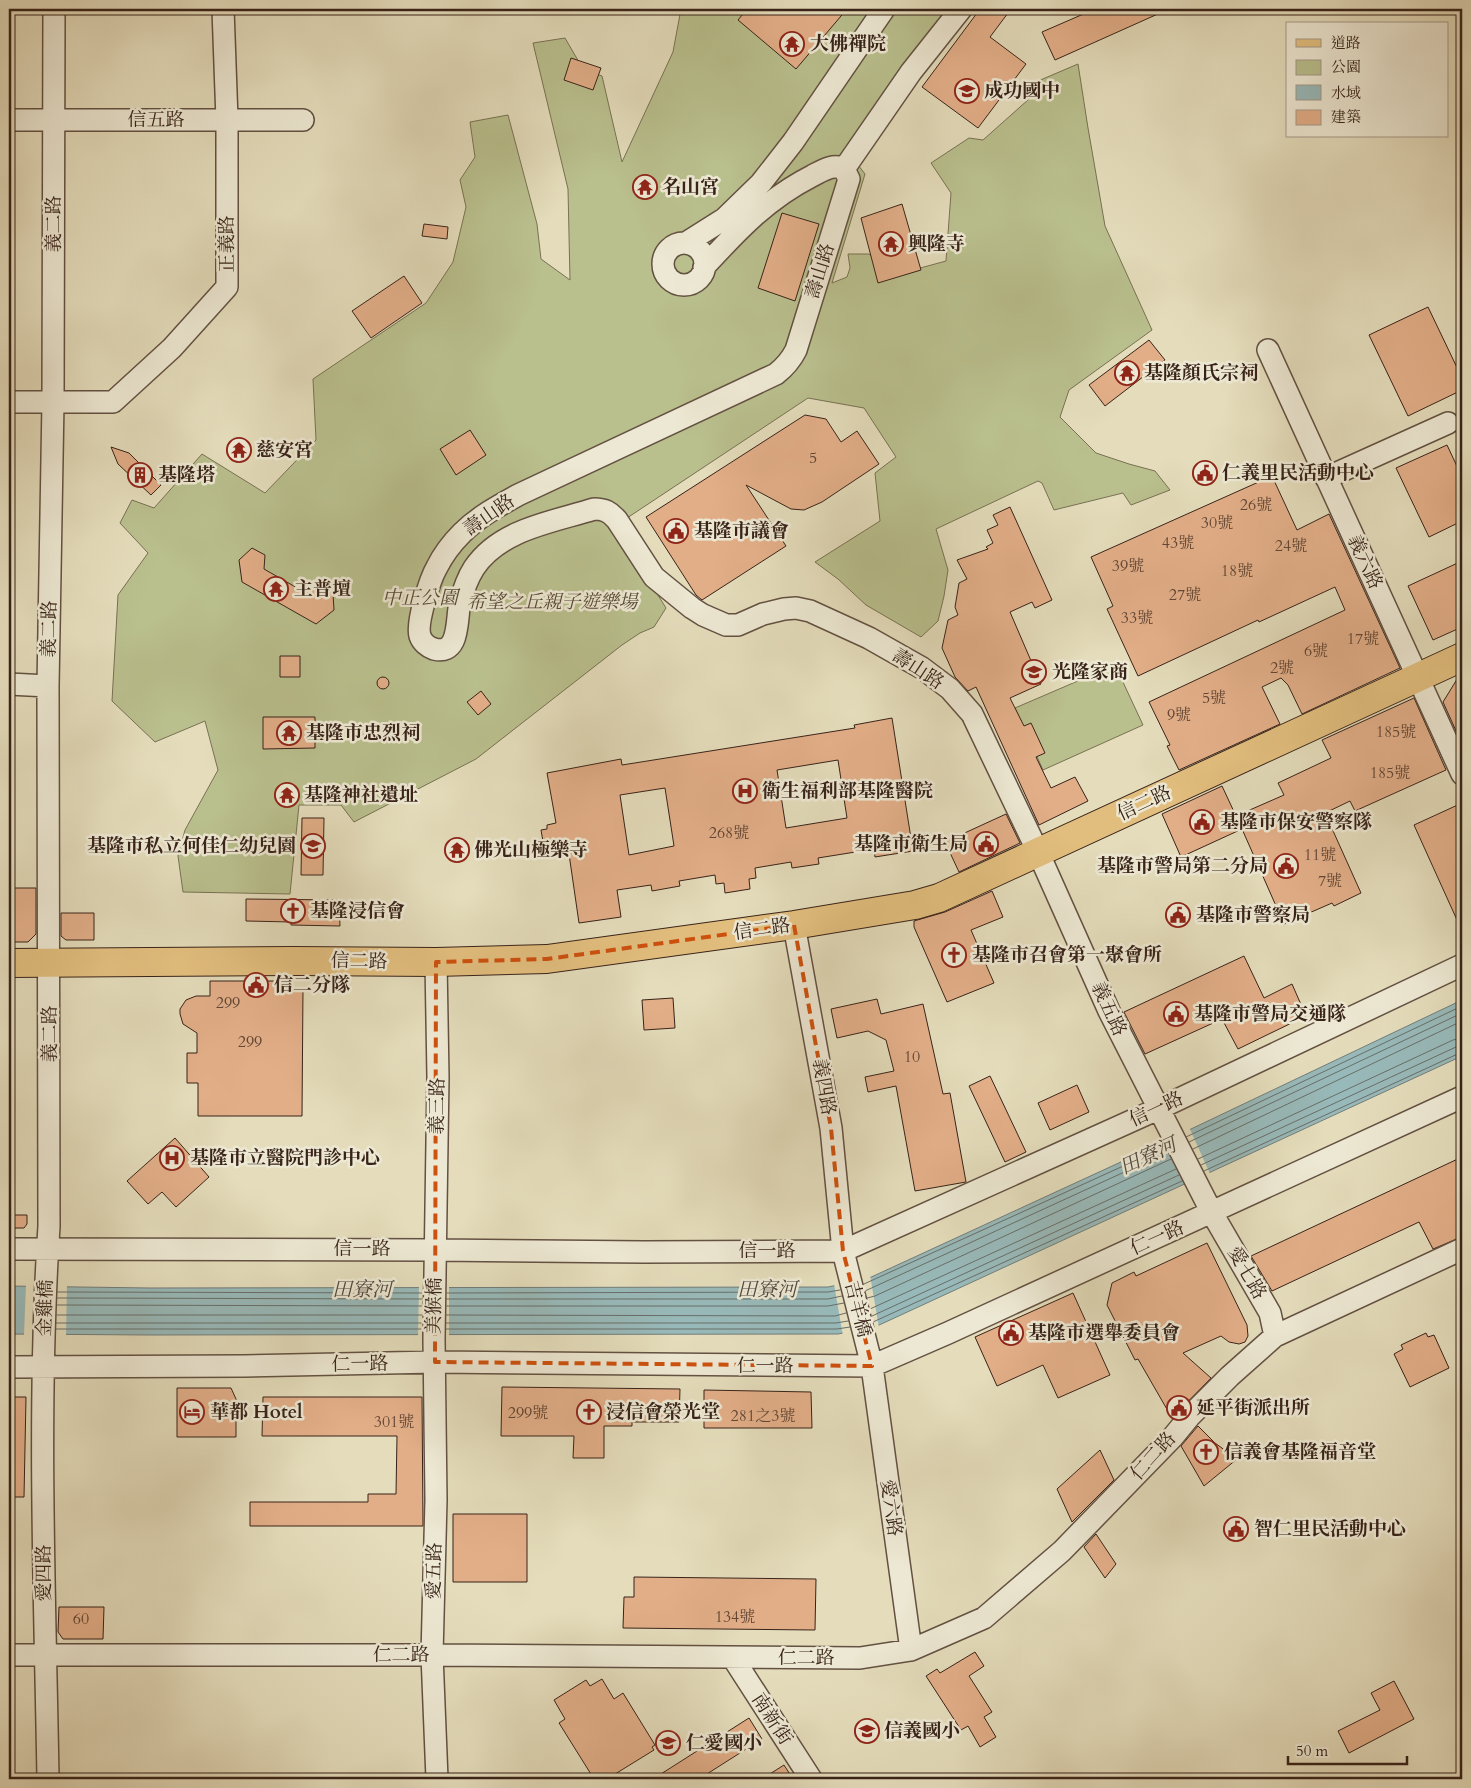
<svg xmlns="http://www.w3.org/2000/svg" width="1471" height="1788" viewBox="0 0 1471 1788" font-family="Cardo,'Noto Serif TC',serif">
<style>
.green{fill:#b9bf8d;stroke:#787153}
.water{fill:#98b9b9;stroke:#727d79}
.pier{fill:#e4dcbb}
.lines{fill:none;stroke-linecap:round;stroke-linejoin:round}
.shore{stroke:#686e69;stroke-width:1}
.building{fill:#e2ae88;stroke:#382319;fill-rule:evenodd}
.minor-casing{stroke:#635142;stroke-width:24}
.major-casing{stroke:#382319;stroke-width:30}
.minor{stroke:#ede8d3;stroke-width:21}
.major{stroke:#e2be7e;stroke-width:28}
.marked{fill:none;stroke:#ce510e;stroke-width:4;stroke-dasharray:10 6;stroke-linejoin:round}
.labels{text-anchor:middle;dominant-baseline:central;stroke-width:5;stroke-linejoin:round;paint-order:stroke}
.number-label{font-size:16px;fill:#624635}
.poi-label{font-size:19px;font-weight:bold;fill:#382319;stroke:#ede8d3;text-anchor:start}
.street-label{font-size:19px;fill:#382319;stroke:#ede8d3}
.park-label{font-size:19px;font-style:italic;fill:#584a36;stroke:#ede8d3}
.water-label{font-size:20px;font-style:italic;fill:#504841;stroke:#ede8d3}
</style>
<rect width="100%" height="100%" fill="#e4dcbb"/>
<filter id="stains"><feTurbulence type="fractalNoise" baseFrequency=".004" numOctaves="4"/><feColorMatrix values="0 0 0 0 .2 0 0 0 0 .09 0 0 0 0 .02 0 0 0 .5 -.17"/></filter>
<radialGradient id="worn" r=".72"><stop offset=".6" stop-color="#630" stop-opacity="0"/><stop offset="1" stop-color="#630" stop-opacity=".3"/></radialGradient>
<path class="green" d="M681 9H947L848 152 865 174 832 283 847 277 850 268 848 254H869L891 276 946 261 951 193 931 163 969 138 983 140 1029 99 1031 84 1078 64 1088 128 1105 226 1152 330 1069 390 1060 417 1096 453 1129 464 1155 471 1170 490 1131 505 1123 493 1054 510 1042 483 1038 481 936 529 948 570 944 596 938 621 921 637 866 605 838 579 815 562 880 521 875 473 896 457 864 408 808 398 615 526 666 608 654 627 640 633 622 645 476 759 354 822 341 805H299L290 894 183 892 178 856 185 830 218 770 205 721 155 742 112 701 118 595 148 553 120 523 132 500 154 508 202 454 265 493 316 440 313 379 426 303 453 262 466 207 460 180 475 157 470 122 508 115 537 224 541 259 570 280 568 189 533 43 565 38 583 69 602 76 622 162 673 52Z
M1115 665 1143 725 1043 770 1015 708Z"/>
<path class="water" d="M1462 1000V1056L877 1326 838 1334 149 1335 9 1334V1286L150 1288 828 1287 867 1279 1149 1149Z"/>
<path class="pier" d="M1189 1127 1211 1176 1186 1188 1164 1139Z
M870 1275 879 1328 843 1336 834 1284Z
M26 1284H67L66 1336 24 1335Z
M419 1285H449V1336L418 1337Z"/>
<g class="lines">
<path class="shore" d="M1186 1137 1462 1006
M1189 1142 1462 1013
M1193 1149 1462 1021
M1198 1159 1453 1040 1462 1038
M1201 1165 1456 1047 1462 1046
M1204 1171 1462 1052
M864 1284 1165 1147
M865 1291 1168 1152
M57 1292 423 1293
M447 1293 828 1292 840 1290
M57 1298 423 1299
M867 1298 875 1296 1171 1159
M446 1299H828L842 1296
M57 1305 423 1306
M446 1306H828L844 1303
M870 1309 1176 1169
M57 1315H422
M446 1315 835 1316 846 1313
M872 1316 1179 1175
M873 1322 1182 1181
M56 1323H422
M446 1323H836L848 1321
M56 1329H422
M446 1329H837L850 1327"/>
</g>
<path class="building" d="M747 9H847L796 69 738 20Z
M980 9H1011L990 37 1026 64 978 128 922 87Z
M1095 9H1169L1055 60 1042 32Z
M571 58 601 68 593 90 564 80Z
M902 204 921 270 878 283 861 218Z
M782 213 819 224 795 301 758 288Z
M424 224 448 227 447 239 422 236Z
M404 276 422 303 371 338 352 311Z
M1428 307 1462 378V390L1408 416 1369 335Z
M1149 340 1165 360 1105 406 1089 385Z
M805 415 826 419 841 442 857 431 879 464 822 502 804 510 791 509 746 485 786 546 702 600 696 595 646 517Z
M470 430 486 455 456 475 440 449Z
M1447 445 1462 477V521L1429 537 1396 468Z
M111 447 129 453 161 485 151 495 118 464Z
M1272 476 1297 530 1329 514 1400 668 1302 714 1288 685 1281 678 1262 687 1280 724 1179 770 1167 746 1170 745 1149 702 1345 610 1335 587 1259 622 1258 620 1138 676 1107 609 1113 606 1091 557Z
M1010 507 1052 600 1035 608 1032 602 1010 612 1041 684 1010 698 1024 726 1031 723 1045 753 1036 757 1051 788 1075 777 1088 801 1039 825 976 687 968 691 955 677 942 648 948 620 958 615 955 607 959 583 967 579 957 560 988 549 986 547 993 543 987 530 998 525 993 515Z
M252 548 265 555 264 569 306 593 316 585 333 594 334 610 316 624 242 582 239 560Z
M1462 561V627L1433 640 1408 586Z
M280 656H300V677H280Z
M1462 674V742H1461L1443 702 1459 676Z
M377 683a6 6 0 1 1 12 0a6 6 0 1 1-12 0Z
M481 691 491 704 478 715 467 702Z
M1414 698 1446 770 1355 811 1350 801 1325 813 1361 893 1334 906 1332 903 1284 924 1242 829 1181 857 1162 814 1222 786 1236 816 1284 795 1278 783 1331 758 1322 740Z
M263 717H315V748L263 749Z
M892 718 913 851 875 857 874 849 818 858 819 864 792 868 791 862 755 868 756 878 749 879 750 889 725 893 724 883 716 884 715 875 679 881 680 886 652 891 651 885 617 890 621 917 579 923 569 854 552 857 551 852 545 853 541 830 547 829V825L556 823 547 773 621 759 622 765 855 728 854 725ZM838 760 847 818 786 828 777 770ZM665 788 674 846 629 855 620 795Z
M1462 803V931L1414 825Z
M1006 814 1020 843 959 872 945 842Z
M302 818H324L323 875H301Z
M9 888H36V934L28 942H9Z
M992 891 1003 917 971 930 994 983 947 1002 914 927V921L945 912Z
M246 899 339 900 340 926 291 925V922L246 921Z
M61 913H94V940H66L61 936Z
M1244 956 1264 998 1292 984 1306 1016 1238 1049 1222 1019 1145 1054 1124 1012Z
M210 981H288V989L303 988 302 1116H198V1083H187V1053H197V1033L183 1024 180 1014V1009L186 1000 196 996H210Z
M673 998 675 1028 644 1030 642 1000Z
M877 999 881 1014 923 1004 943 1094 950 1093 966 1182 915 1191 896 1086 868 1092 865 1077 894 1071 886 1040 868 1031 837 1038 831 1009Z
M990 1076 1026 1152 1005 1162 969 1086Z
M1077 1085 1089 1112 1050 1130 1038 1103Z
M175 1138 209 1177 176 1207 162 1192 148 1204 127 1181Z
M1462 1157V1237L1433 1249 1419 1222 1272 1291 1251 1256Z
M9 1215H27V1224L24 1228H9Z
M1207 1243 1247 1325 1248 1336 1245 1342 1239 1344 1229 1342 1221 1336 1183 1353 1211 1378 1172 1418 1138 1359 1135 1360 1107 1305 1112 1283 1134 1272 1136 1276Z
M1073 1293 1110 1375 1058 1398 1043 1365 997 1386 975 1337Z
M1426 1333 1428 1337 1434 1335 1449 1368 1410 1387 1394 1354 1403 1349 1401 1345Z
M502 1387 680 1389 679 1422H632V1426H604V1458H573L574 1436H501Z
M177 1388H231L236 1399V1437H177Z
M704 1390 811 1392 812 1428H704Z
M9 1397H26L24 1497H9Z
M263 1397H422L423 1526H250V1502H368V1494H396L397 1436H262Z
M1198 1426 1215 1443 1237 1459 1204 1486 1181 1446Z
M1100 1450 1114 1480 1072 1522 1057 1489Z
M453 1514H527V1582H453Z
M1096 1534 1116 1564 1105 1578 1084 1547Z
M634 1577 816 1579 815 1630 623 1628 624 1597H634Z
M59 1607H104L103 1639H63L58 1632Z
M975 1652 984 1666 969 1676 992 1712 984 1717 996 1737 980 1747 968 1726 961 1730 926 1676 937 1669 940 1673Z
M602 1679 614 1699 623 1693 655 1745 652 1747 654 1750 607 1779H594L559 1723 565 1719 554 1700 586 1680 590 1686Z
M1394 1681 1414 1719 1349 1753 1338 1731 1380 1710 1371 1693Z
M749 1718 762 1739 699 1779H653Z
M784 1765 793 1779H762Z"/>
<g class="lines">
<defs>
<path id="minor" d="M9 120H303
M844 169 911 72 961 9
M686 243 724 219 761 183 793 142 884 9
M663 264a21 21 0 1 1 42 0a21 21 0 1 1-42 0Z
M704 267C738 230 767 199 812 176 822 171 833 163 844 169L849 179 796 350C791 360 785 367 776 374L518 495C498 506 478 517 462 533 452 543 443 555 437 567 430 579 416 623 420 636 422 642 428 647 434 649 461 656 456 617 460 603 463 591 467 579 474 568 500 529 553 522 594 509 605 509 610 512 617 520L654 577 692 608 703 615 726 625H738L763 614 784 609 796 608 810 611 869 638 922 668 950 689 972 714 1038 852 1109 1011 1212 1213 1270 1313 1275 1336
M1268 350 1462 774
M9 402H113L172 348 227 287V120L223 9
M1326 478 1448 423
M9 684 48 686
M794 925 831 1128 843 1251 872 1366 911 1650
M436 962 438 1077 434 1339 436 1500 432 1655 437 1779
M9 1249 435 1250 644 1252 843 1251 1158 1109 1462 965
M9 1367 244 1366 435 1362 872 1366 948 1333 1462 1097
M9 1655H432L860 1658 911 1650 984 1618 1062 1551 1172 1438 1190 1416 1230 1376 1275 1336 1462 1249
M733 1658 811 1779
M48 1779C45 1596 37 1409 49 1226L48 686 53 402 54 9"/>
<path id="major" d="M9 963 293 961 436 962 547 959 794 925 915 905 939 898 1462 657"/>
</defs>
<use href="#minor" class="minor-casing"/>
<use href="#major" class="major-casing"/>
<use href="#minor" class="minor"/>
<use href="#major" class="major"/>
</g>
<path class="marked" d="M794 925 831 1128 843 1251 872 1366 435 1362 436 962 547 959Z"/>
<defs>
<symbol id="temple-ring" viewBox="-11 -11 22 22"><circle r="9.5" fill="#ede8d3" stroke="#8f2418" stroke-width="1.5"/><path d="M0-6L5-2H3V0L6.5 2.5H4V6H1.5V3h-3V6H-4V2.5H-6.5L-3 0V-2H-5Z" fill="#8f2418"/></symbol>
<symbol id="school-ring" viewBox="-11 -11 22 22"><circle r="9.5" fill="#ede8d3" stroke="#8f2418" stroke-width="1.5"/><path d="M0-5L7-2L0 1L-7-2ZM-4 1L0 2.5L4 1V4Q0 6-4 4Z" fill="#8f2418"/></symbol>
<symbol id="civic-ring" viewBox="-11 -11 22 22"><circle r="9.5" fill="#ede8d3" stroke="#8f2418" stroke-width="1.5"/><path d="M-.6-6.5H3V-4.5H.6V-3L4-1V1h2V6H-6V1h2V-1L-.6-3ZM-1.2 2.5V6h2.4V2.5Z" fill="#8f2418"/></symbol>
<symbol id="building-ring" viewBox="-11 -11 22 22"><circle r="9.5" fill="#ede8d3" stroke="#8f2418" stroke-width="1.5"/><path d="M-4-6H4V6H1V3H-1V6H-4ZM-2.5-4.3h1.7v1.8h-1.7ZM.8-4.3h1.7v1.8H.8ZM-2.5-1h1.7V.8h-1.7ZM.8-1h1.7V.8H.8Z" fill="#8f2418"/></symbol>
<symbol id="hospital-ring" viewBox="-11 -11 22 22"><circle r="9.5" fill="#ede8d3" stroke="#8f2418" stroke-width="1.5"/><path d="M-5-5h3v3.5h4V-5h3V5h-3V1.5h-4V5h-3Z" fill="#8f2418"/></symbol>
<symbol id="church-ring" viewBox="-11 -11 22 22"><circle r="9.5" fill="#ede8d3" stroke="#8f2418" stroke-width="1.5"/><path d="M-1.2-6h2.4v3.5h3.3v2.4h-3.3V6h-2.4V-.1h-3.3v-2.4h3.3Z" fill="#8f2418"/></symbol>
<symbol id="hotel-ring" viewBox="-11 -11 22 22"><circle r="9.5" fill="#ede8d3" stroke="#8f2418" stroke-width="1.5"/><path d="M-6-4.5h1.5V1H6V5H4.5V3h-9V5H-6ZM-4 0a1.8 1.8 0 1 1 3.6 0ZM.5 0V-2.5h3Q6-2.5 6 0Z" fill="#8f2418"/></symbol>
</defs>
<g fill-rule="evenodd">
<use href="#temple-ring" x="778" y="30" width="28" height="28"/>
<use href="#school-ring" x="953" y="77" width="28" height="28"/>
<use href="#temple-ring" x="631" y="173" width="28" height="28"/>
<use href="#temple-ring" x="877" y="230" width="28" height="28"/>
<use href="#temple-ring" x="1113" y="359" width="28" height="28"/>
<use href="#temple-ring" x="225" y="436" width="28" height="28"/>
<use href="#civic-ring" x="1191" y="459" width="28" height="28"/>
<use href="#building-ring" x="126" y="461" width="28" height="28"/>
<use href="#civic-ring" x="662" y="517" width="28" height="28"/>
<use href="#temple-ring" x="262" y="575" width="28" height="28"/>
<use href="#school-ring" x="1020" y="658" width="28" height="28"/>
<use href="#temple-ring" x="275" y="719" width="28" height="28"/>
<use href="#hospital-ring" x="731" y="777" width="28" height="28"/>
<use href="#temple-ring" x="273" y="781" width="28" height="28"/>
<use href="#civic-ring" x="1188" y="808" width="28" height="28"/>
<use href="#civic-ring" x="972" y="830" width="28" height="28"/>
<use href="#school-ring" x="299" y="832" width="28" height="28"/>
<use href="#temple-ring" x="443" y="836" width="28" height="28"/>
<use href="#civic-ring" x="1272" y="852" width="28" height="28"/>
<use href="#church-ring" x="279" y="897" width="28" height="28"/>
<use href="#civic-ring" x="1164" y="901" width="28" height="28"/>
<use href="#church-ring" x="940" y="941" width="28" height="28"/>
<use href="#civic-ring" x="242" y="971" width="28" height="28"/>
<use href="#civic-ring" x="1162" y="1000" width="28" height="28"/>
<use href="#hospital-ring" x="158" y="1144" width="28" height="28"/>
<use href="#civic-ring" x="997" y="1319" width="28" height="28"/>
<use href="#civic-ring" x="1165" y="1394" width="28" height="28"/>
<use href="#hotel-ring" x="178" y="1398" width="28" height="28"/>
<use href="#church-ring" x="575" y="1398" width="28" height="28"/>
<use href="#church-ring" x="1192" y="1438" width="28" height="28"/>
<use href="#civic-ring" x="1222" y="1515" width="28" height="28"/>
<use href="#school-ring" x="853" y="1717" width="28" height="28"/>
<use href="#school-ring" x="654" y="1729" width="28" height="28"/>
</g>
<g class="labels">
<g class="number-label">
<text x="813" y="458">5</text>
<text x="1256" y="505">26號</text>
<text x="1217" y="523">30號</text>
<text x="1178" y="543">43號</text>
<text x="1291" y="546">24號</text>
<text x="1128" y="566">39號</text>
<text x="1237" y="571">18號</text>
<text x="1185" y="595">27號</text>
<text x="1137" y="618">33號</text>
<text x="1363" y="639">17號</text>
<text x="1316" y="651">6號</text>
<text x="1282" y="668">2號</text>
<text x="1214" y="698">5號</text>
<text x="1179" y="715">9號</text>
<text x="1396" y="732">185號</text>
<text x="1390" y="773">185號</text>
<text x="729" y="833">268號</text>
<text x="1320" y="855">11號</text>
<text x="1330" y="881">7號</text>
<text x="228" y="1003">299</text>
<text x="250" y="1042">299</text>
<text x="912" y="1057">10</text>
<text x="528" y="1413">299號</text>
<text x="763" y="1416">281之3號</text>
<text x="394" y="1422">301號</text>
<text x="735" y="1617">134號</text>
<text x="81" y="1619">60</text>
</g>
<g class="poi-label">
<text x="810" y="44">大佛禪院</text>
<text x="984" y="91">成功國中</text>
<text x="662" y="187">名山宮</text>
<text x="908" y="244">興隆寺</text>
<text x="1144" y="373">基隆顏氏宗祠</text>
<text x="256" y="450">慈安宮</text>
<text x="1222" y="473">仁義里民活動中心</text>
<text x="158" y="475">基隆塔</text>
<text x="694" y="531">基隆市議會</text>
<text x="294" y="589">主普壇</text>
<text x="1052" y="672">光隆家商</text>
<text x="306" y="733">基隆市忠烈祠</text>
<text x="762" y="791">衛生福利部基隆醫院</text>
<text x="304" y="795">基隆神社遺址</text>
<text x="1220" y="822">基隆市保安警察隊</text>
<text x="968" y="844" text-anchor="end">基隆市衛生局</text>
<text x="296" y="846" text-anchor="end">基隆市私立何佳仁幼兒園</text>
<text x="474" y="850">佛光山極樂寺</text>
<text x="1268" y="866" text-anchor="end">基隆市警局第二分局</text>
<text x="310" y="911">基隆浸信會</text>
<text x="1196" y="915">基隆市警察局</text>
<text x="972" y="955">基隆市召會第一聚會所</text>
<text x="274" y="985">信二分隊</text>
<text x="1194" y="1014">基隆市警局交通隊</text>
<text x="190" y="1158">基隆市立醫院門診中心</text>
<text x="1028" y="1333">基隆市選舉委員會</text>
<text x="1196" y="1408">延平街派出所</text>
<text x="210" y="1412">華都 Hotel</text>
<text x="606" y="1412">浸信會榮光堂</text>
<text x="1224" y="1452">信義會基隆福音堂</text>
<text x="1254" y="1529">智仁里民活動中心</text>
<text x="884" y="1731">信義國小</text>
<text x="686" y="1743">仁愛國小</text>
</g>
<g class="street-label">
<text x="156" y="120">信五路</text>
<text transform="translate(54 224) rotate(-90)">義二路</text>
<text transform="translate(227 244) rotate(-90)">正義路</text>
<text transform="translate(820 271) rotate(-73)">壽山路</text>
<text transform="translate(489 515) rotate(-35)">壽山路</text>
<text transform="translate(1365 562) rotate(65)">義六路</text>
<text transform="translate(49 629) rotate(-89)">義二路</text>
<text transform="translate(918 669) rotate(33)">壽山路</text>
<text transform="translate(1144 803) rotate(-25)">信二路</text>
<text transform="translate(762 929) rotate(-8)">信二路</text>
<text transform="translate(359 961) rotate(1)">信二路</text>
<text transform="translate(1109 1009) rotate(65)">義五路</text>
<text transform="translate(50 1034) rotate(-90)">義二路</text>
<text transform="translate(824 1087) rotate(80)">義四路</text>
<text transform="translate(437 1106) rotate(-89)">義三路</text>
<text transform="translate(1156 1109) rotate(-25)">信一路</text>
<text transform="translate(1157 1238) rotate(-24)">仁一路</text>
<text x="362" y="1249">信一路</text>
<text x="767" y="1251">信一路</text>
<text transform="translate(1247 1273) rotate(60)">愛七路</text>
<text transform="translate(434 1306) rotate(-89)">美猴橋</text>
<text transform="translate(45 1308) rotate(-88)">金雞橋</text>
<text transform="translate(858 1309) rotate(76)">吉羊橋</text>
<text transform="translate(360 1364) rotate(-1)">仁一路</text>
<text x="765" y="1366">仁一路</text>
<text transform="translate(1153 1456) rotate(-48)">仁二路</text>
<text transform="translate(891 1508) rotate(82)">愛六路</text>
<text transform="translate(434 1571) rotate(-89)">愛五路</text>
<text transform="translate(44 1573) rotate(-90)">愛四路</text>
<text x="401" y="1655">仁二路</text>
<text x="806" y="1658">仁二路</text>
<text transform="translate(772 1719) rotate(57)">南新街</text>
</g>
<g class="park-label">
<text x="420" y="598">中正公園</text>
<text x="552" y="602">希望之丘親子遊樂場</text>
</g>
<g class="water-label">
<text transform="translate(1148 1156) rotate(-25)">田寮河</text>
<text x="362" y="1289">田寮河</text>
<text x="767" y="1289">田寮河</text>
</g>
</g>
<rect width="1471" height="1788" fill="none" stroke="#e4dcbb" stroke-width="30"/>
<rect x="10" y="10" width="1451" height="1768" fill="none" stroke="#382319" stroke-width="2.5"/>
<rect x="15" y="15" width="1441" height="1758" fill="none" stroke="#382319"/>
<rect x="1286" y="22" width="162" height="115" fill="#ede8d3" stroke="#a59989"/>
<rect x="1296" y="39" width="25" height="8" fill="#e2be7e" stroke="#a59989"/>
<text x="1331" y="48" font-size="15" fill="#382319">道路</text>
<rect x="1296" y="60" width="25" height="15" fill="#b9bf8d" stroke="#a59989"/>
<text x="1331" y="72" font-size="15" fill="#382319">公園</text>
<rect x="1296" y="85" width="25" height="15" fill="#98b9b9" stroke="#a59989"/>
<text x="1331" y="98" font-size="15" fill="#382319">水域</text>
<rect x="1296" y="110" width="25" height="15" fill="#e2ae88" stroke="#a59989"/>
<text x="1331" y="122" font-size="15" fill="#382319">建築</text>
<path d="M1288 1756v8h119v-8" fill="none" stroke="#382319" stroke-width="2.5"/>
<text x="1296" y="1756" font-size="15" fill="#382319" stroke="#ede8d3" stroke-width="4" paint-order="stroke">50 m</text>
<rect width="100%" height="100%" filter="url(#stains)"/>
<rect width="100%" height="100%" fill="url(#worn)"/>
</svg>
